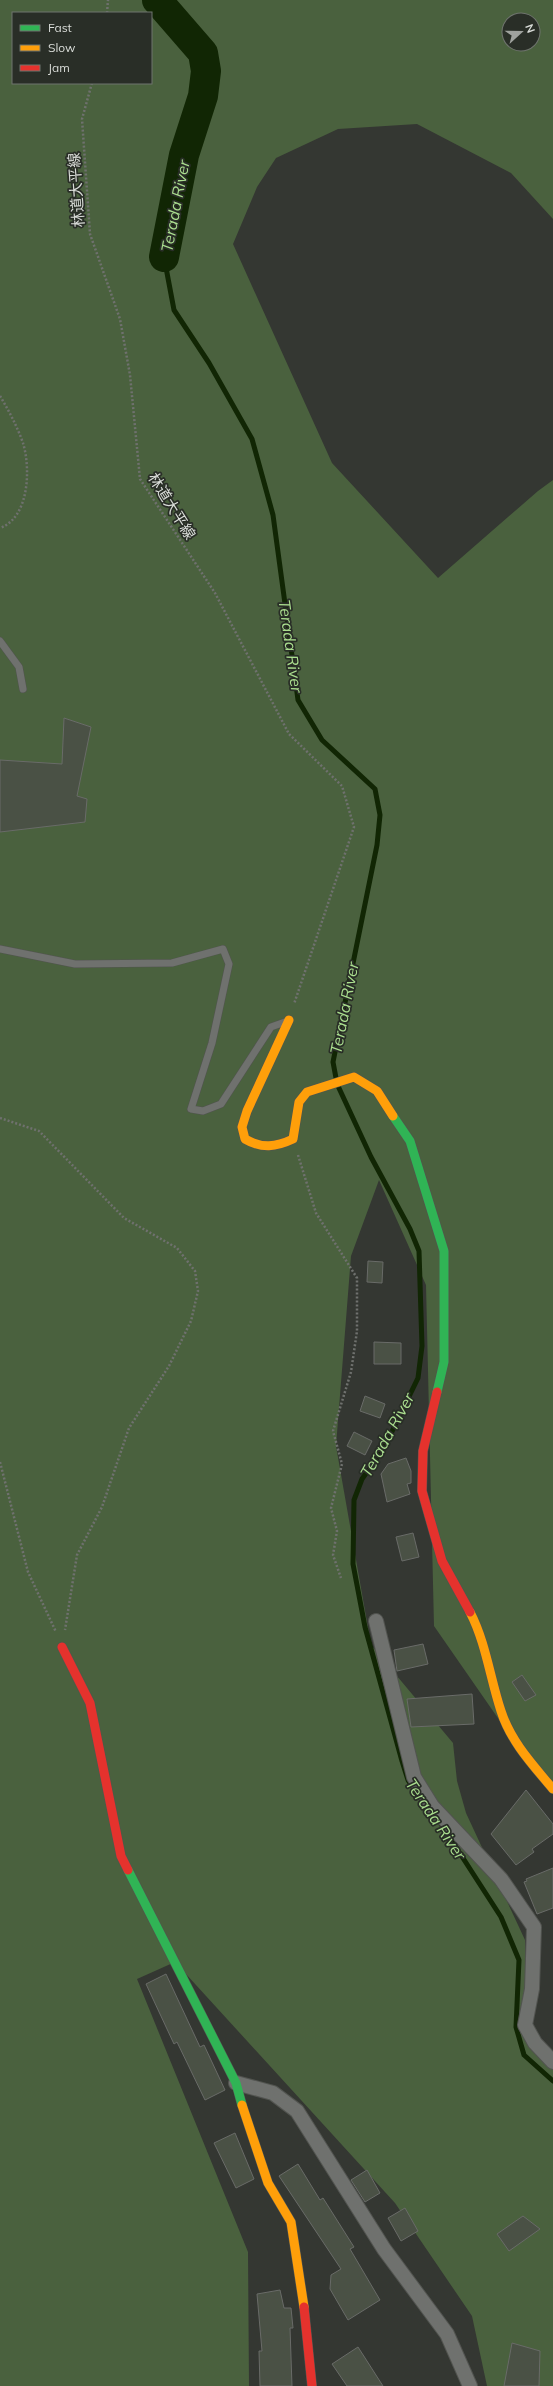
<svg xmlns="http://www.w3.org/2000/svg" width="553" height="2386" viewBox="0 0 553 2386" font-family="Mulish,'Noto Sans JP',sans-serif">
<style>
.green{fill:#4a613e;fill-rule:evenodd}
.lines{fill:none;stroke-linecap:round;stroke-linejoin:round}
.stream{stroke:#112604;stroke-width:5}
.river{stroke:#112604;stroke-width:30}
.building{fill:#4a5145;stroke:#696b68}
.lane-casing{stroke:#525450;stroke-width:8}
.street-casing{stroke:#525450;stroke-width:16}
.fast-casing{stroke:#525450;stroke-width:10}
.slow-casing{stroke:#525450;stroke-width:10}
.jam-casing{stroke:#525450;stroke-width:10}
.path{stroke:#6f716e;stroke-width:2.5;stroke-dasharray:2 2;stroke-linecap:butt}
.lane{stroke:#6f716e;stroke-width:7}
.street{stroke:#6f716e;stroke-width:14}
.fast{stroke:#30b455;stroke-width:9}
.slow{stroke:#ff9f0a;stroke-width:9}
.jam{stroke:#e5322d;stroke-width:9}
.labels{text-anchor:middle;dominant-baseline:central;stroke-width:3.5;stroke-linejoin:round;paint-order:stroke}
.street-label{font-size:15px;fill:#d9dcd8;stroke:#292e27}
.water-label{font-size:16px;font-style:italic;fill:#abdf8f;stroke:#292e27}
</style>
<rect width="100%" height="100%" fill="#343732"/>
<path class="green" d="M0 0H553V219L511 173 417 124 338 129 276 158 257 187 233 244 332 463 438 578 538 491 553 480V1788L518 1747 434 1626 426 1285 379 1180 351 1256 336 1446 371 1645 453 1743 457 1781 466 1813 525 1940 529 2044 553 2067V2386H487L472 2316 395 2203 175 1962 137 1979 248 2252 249 2386H0ZM13 13H151V83H13ZM509 20H533V44H509Z"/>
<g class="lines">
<path class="stream" d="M164 257 174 310 209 363 252 439 273 515 298 700 322 740 375 789 380 815 377 845 333 1062 336 1078
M338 1086 371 1157 410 1229 419 1251 422 1346 418 1378 384 1448 362 1479 354 1500 353 1564 365 1627 402 1761 408 1780 412 1786
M441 1824 501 1917 519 1960 516 2027 524 2055 553 2081"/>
<path class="river" d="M157 0 203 53 206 71 203 96 184 155 164 257"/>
</g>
<path class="building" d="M64 718 91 727 77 796 87 799 85 822 0 832V760L62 764Z
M368 1261 383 1262 382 1283 367 1282Z
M374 1342 401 1343V1364H374Z
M365 1396 385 1404 380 1418 360 1411Z
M354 1432 372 1441 365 1455 347 1446Z
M406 1458 411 1471V1483L407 1484 410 1494 387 1502 381 1474 388 1464Z
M413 1533 419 1557 402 1561 396 1537Z
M423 1644 428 1664 397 1671 394 1650Z
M522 1675 536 1695 525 1701 512 1682Z
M472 1694 474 1724 411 1727 407 1699Z
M526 1790 553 1824V1834L532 1849 534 1852 516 1865 491 1834Z
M553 1868V1908L537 1914 524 1882 527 1881 526 1879Z
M166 1974 200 2047 204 2045 225 2090 205 2100 177 2042 174 2044 146 1984Z
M235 2133 254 2179 236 2188 214 2143Z
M298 2164 320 2200 323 2198 354 2247 350 2249 380 2300 348 2320 330 2289 331 2275 341 2269 279 2176Z
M367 2170 380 2193 365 2202 351 2180Z
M405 2208 418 2231 401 2241 388 2218Z
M523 2216 540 2229 509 2251 497 2234Z
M280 2290 284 2308H291L293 2328H290L292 2386H260L259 2351H262L257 2294Z
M512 2343 540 2351 539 2386H504Z
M358 2347 383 2386H347L332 2364Z"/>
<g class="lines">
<defs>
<path id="lane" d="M0 641 19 667 23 689
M0 949 75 964 172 963 223 949 229 964 212 1043 191 1109 203 1111 221 1104 271 1027 285 1022"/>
<path id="street" d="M376 1621 414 1777 432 1806 501 1879 534 1927 532 1989 525 2025 535 2043 553 2062
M236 2083 273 2093 297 2111 384 2249 447 2334 470 2386"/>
<path id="fast" d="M393 1116 410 1141 444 1251V1362L437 1392
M128 1870 236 2083 242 2105"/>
<path id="slow" d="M289 1020 247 1111 242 1127 245 1139C262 1149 276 1147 293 1139L299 1102 307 1092 354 1077 377 1091 393 1116
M470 1612C486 1643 490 1678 501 1711 511 1742 533 1765 553 1789
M242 2105 268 2183 291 2222 304 2307"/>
<path id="jam" d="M437 1392 423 1451 422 1491 442 1561 470 1612
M62 1647 90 1703 121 1856 128 1870
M304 2307 312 2386"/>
</defs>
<use href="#lane" class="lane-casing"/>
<use href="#street" class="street-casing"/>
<use href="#fast" class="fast-casing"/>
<use href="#slow" class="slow-casing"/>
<use href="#jam" class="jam-casing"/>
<path class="path" d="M107 13 108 0
M92 83 82 119 90 234 120 319 130 375 140 479 215 593 289 734 342 786 354 827 294 1004
M0 396C9 411 17 426 23 443 31 469 29 518 0 528
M0 1118 39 1131 124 1218 177 1248 195 1271 198 1291 191 1321 169 1366 129 1428 102 1507 77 1555 65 1630
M298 1155 316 1213 357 1278V1331L351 1372 333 1431 342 1464 331 1508 337 1531 333 1555 341 1578
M0 1462 28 1572 56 1632"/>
<use href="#lane" class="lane"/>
<use href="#street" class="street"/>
<use href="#fast" class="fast"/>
<use href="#slow" class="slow"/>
<use href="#jam" class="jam"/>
</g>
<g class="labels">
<g class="street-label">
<text transform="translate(76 190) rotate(-94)">林道大平線</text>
<text transform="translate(172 506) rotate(58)">林道大平線</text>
</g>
<g class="water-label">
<text transform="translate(175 206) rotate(-79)">Terada River</text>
<text transform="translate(291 646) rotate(82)">Terada River</text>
<text transform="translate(344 1008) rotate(-79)">Terada River</text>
<text transform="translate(387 1435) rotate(-61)">Terada River</text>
<text transform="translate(436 1819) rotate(56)">Terada River</text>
</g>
</g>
<rect x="12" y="12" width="140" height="72" fill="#292e27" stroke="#6f746e"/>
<rect x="20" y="25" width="20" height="6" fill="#30b455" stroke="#6f746e"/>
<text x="48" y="32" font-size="12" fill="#d9dcd8">Fast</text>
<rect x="20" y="45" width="20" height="6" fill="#ff9f0a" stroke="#6f746e"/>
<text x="48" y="52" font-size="12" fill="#d9dcd8">Slow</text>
<rect x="20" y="65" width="20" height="6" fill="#e5322d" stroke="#6f746e"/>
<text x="48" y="72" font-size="12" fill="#d9dcd8">Jam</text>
<g transform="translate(521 32) rotate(69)"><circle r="19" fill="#292e27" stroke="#6f746e"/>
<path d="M0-3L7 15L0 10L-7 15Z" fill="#9fa29e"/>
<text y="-6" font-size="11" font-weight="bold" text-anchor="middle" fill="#d9dcd8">N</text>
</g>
</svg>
